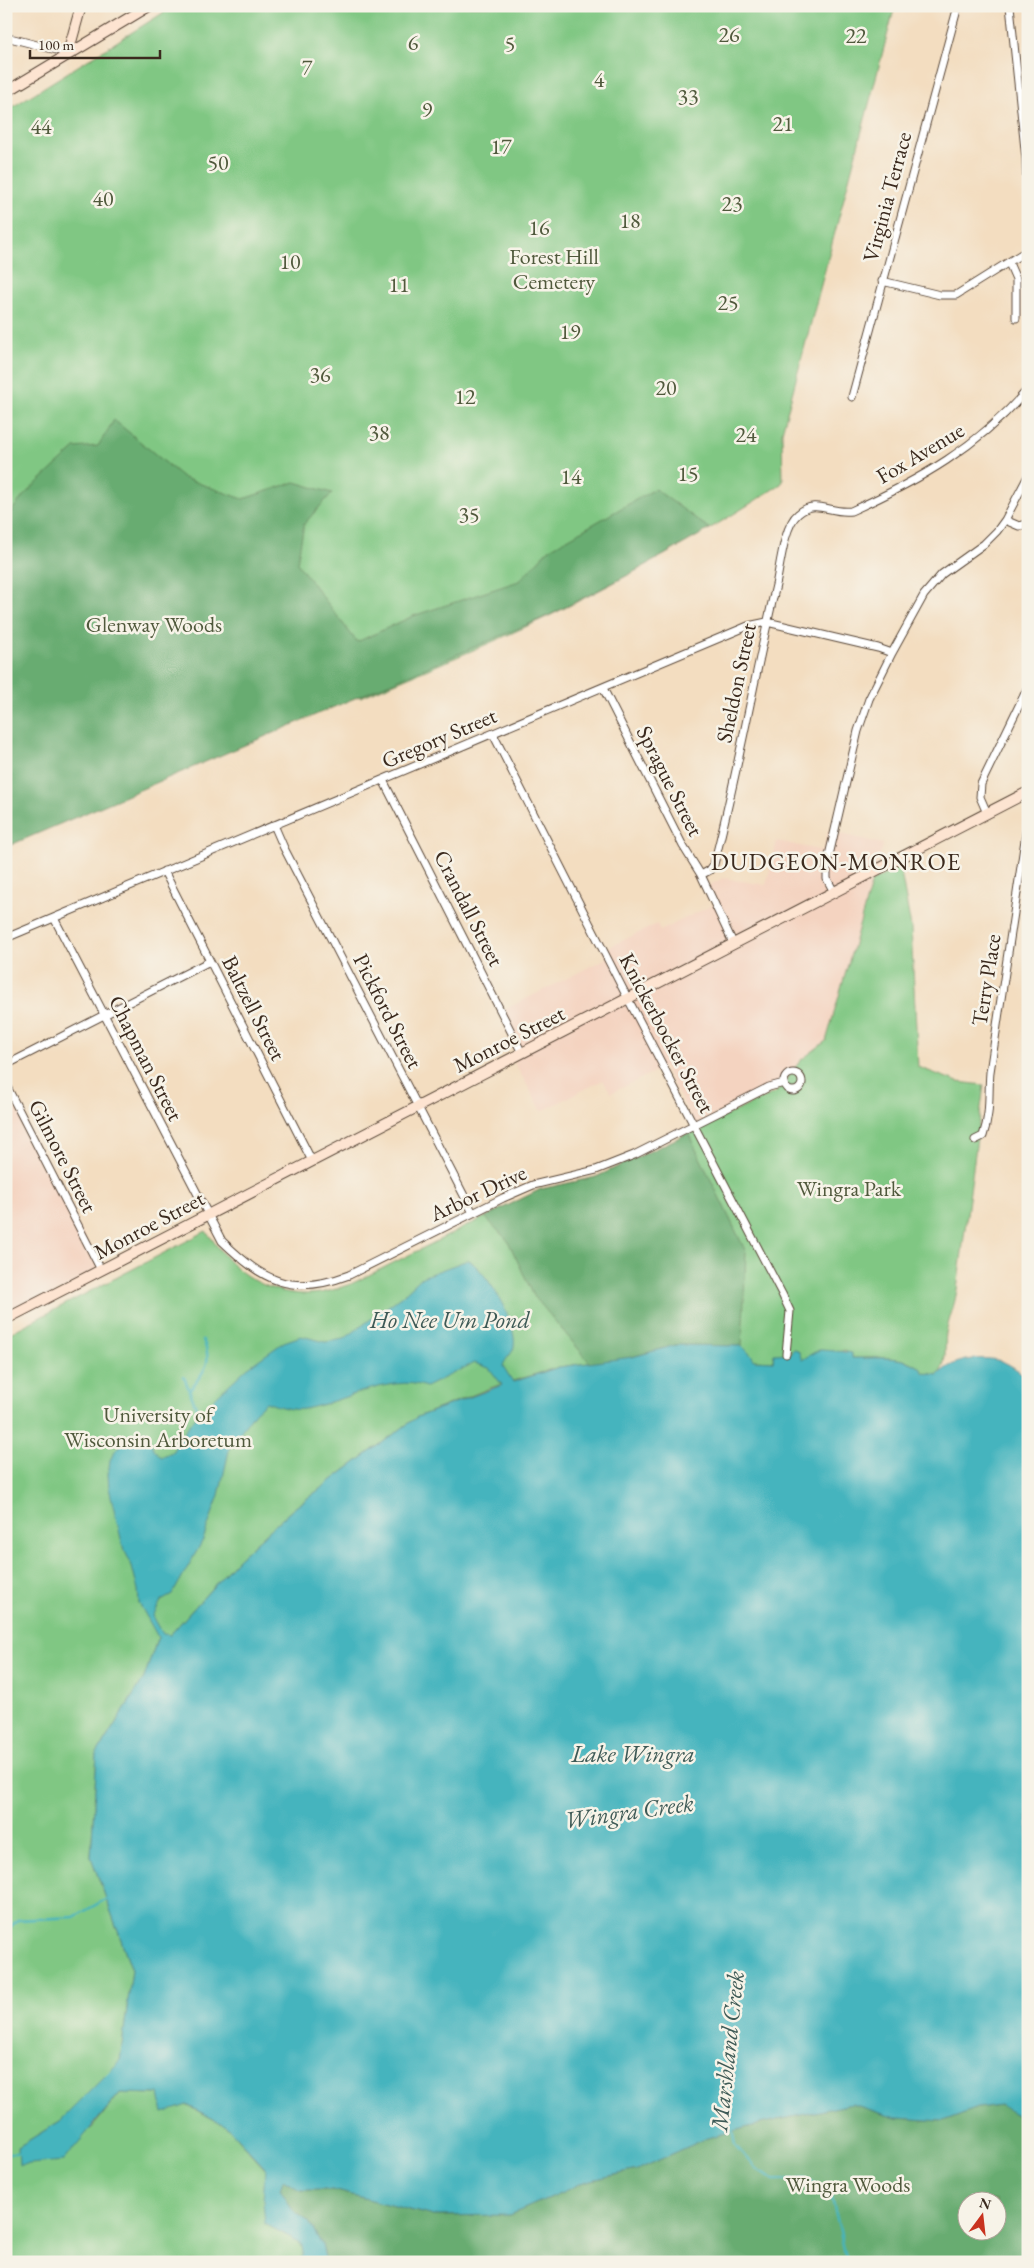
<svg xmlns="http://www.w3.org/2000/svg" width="1034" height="2268" viewBox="0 0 1034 2268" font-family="'EB Garamond',serif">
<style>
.built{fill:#f4d3c0}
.green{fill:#80c783;stroke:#5e7850;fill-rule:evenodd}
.forest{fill:#68ac71;stroke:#526b48;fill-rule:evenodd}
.water{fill:#45b4be;stroke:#406f6e;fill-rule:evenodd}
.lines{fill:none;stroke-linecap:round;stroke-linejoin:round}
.stream{stroke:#45b4be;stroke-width:2.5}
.street-casing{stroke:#574536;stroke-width:9}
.secondary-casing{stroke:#574536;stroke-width:12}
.street{stroke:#fff;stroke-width:7}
.secondary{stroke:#fde4d1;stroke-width:10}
.labels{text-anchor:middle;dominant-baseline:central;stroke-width:5;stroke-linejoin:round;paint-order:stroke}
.park-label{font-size:22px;fill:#50593c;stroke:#f7f3e8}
.street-label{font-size:22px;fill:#3b2a1e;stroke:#f7f3e8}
.neighbourhood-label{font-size:24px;letter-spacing:1px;fill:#3b2a1e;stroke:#f7f3e8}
.water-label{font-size:24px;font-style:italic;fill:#3e5a56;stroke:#f7f3e8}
</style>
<rect width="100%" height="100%" fill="#f7f3e8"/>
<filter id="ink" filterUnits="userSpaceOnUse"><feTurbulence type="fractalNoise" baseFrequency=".02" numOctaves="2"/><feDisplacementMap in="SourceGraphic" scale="10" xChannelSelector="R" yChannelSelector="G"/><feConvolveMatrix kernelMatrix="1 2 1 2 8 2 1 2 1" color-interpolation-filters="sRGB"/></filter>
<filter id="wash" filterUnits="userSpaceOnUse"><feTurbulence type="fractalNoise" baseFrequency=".0096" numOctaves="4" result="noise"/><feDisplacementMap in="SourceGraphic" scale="20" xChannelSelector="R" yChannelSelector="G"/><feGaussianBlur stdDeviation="1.12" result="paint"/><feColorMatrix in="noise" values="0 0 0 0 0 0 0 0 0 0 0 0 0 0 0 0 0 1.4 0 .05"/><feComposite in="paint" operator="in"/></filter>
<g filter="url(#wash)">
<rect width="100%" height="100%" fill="#f3ddc0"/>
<path class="built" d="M828 831 883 844 826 1041 801 1059 791 1072 784 1075 782 1080 695 1125 664 1067 611 1093 603 1080 542 1111 512 1059 522 1053 502 1011 607 958 603 950 657 924 660 931 714 904 706 887 723 878 766 885 777 841 823 851Z
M6 1085 101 1270 6 1319Z"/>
<path class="green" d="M174 6H895L782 432 783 481 781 484C708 532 631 575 553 614 491 644 425 670 361 697L6 532V111Z
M900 867 911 927 918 1067 958 1082 984 1085 957 1290C955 1305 949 1318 946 1333 944 1348 948 1363 938 1375L924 1373C912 1353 873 1359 852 1358L845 1350 835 1353 820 1350 802 1360 798 1350 791 1354 774 1355 773 1361 753 1360 742 1346 676 1345 632 1357 559 1367 493 1387 417 1417 293 1509 238 1559 170 1635 158 1637 144 1678 97 1753 91 1857 132 1970 120 2061 60 2121 18 2147 92 2128 120 2093 159 2094 186 2105 225 2125 265 2169 707 2138 764 2123 1028 2121V2262H6V1335L206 1231C213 1240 220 1251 228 1260 251 1284 286 1298 320 1293 329 1292 340 1287 349 1285L541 1189 596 1177 776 1092 801 1060 826 1041 872 881ZM966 2200H996V2230H966Z"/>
<path class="forest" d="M114 420 184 478 243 499 295 482 332 493 304 524 297 563 357 642 413 616 519 581 548 550 655 489 710 529 630 574 552 614 6 847V518L25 494 75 448 98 446Z
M688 1133 746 1252 742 1346 676 1345 632 1357 591 1364 534 1296 508 1241 485 1217 541 1189 596 1177Z
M852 2104 897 2118 943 2121 978 2108 1000 2105 1028 2121V2262H326L322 2245 309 2222 294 2211 279 2190 283 2180 300 2190H333L433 2216 510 2215 587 2181 637 2170 707 2138 764 2123ZM966 2200H996V2230H966Z"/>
<path class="water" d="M468 1260C487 1270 518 1325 514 1346 513 1354 505 1358 503 1366L513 1382 559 1367 632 1357 676 1345 742 1346 752 1356 754 1360 773 1361 774 1354 791 1353 793 1349 798 1350 802 1360C807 1357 815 1351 820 1350 824 1350 849 1352 852 1353V1358C874 1359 912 1353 924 1373L938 1375C951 1360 977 1356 997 1360 1008 1362 1019 1371 1028 1378V2121L1000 2105 978 2108 943 2121 897 2118 852 2104 764 2123 707 2138 637 2170 587 2181 510 2215 433 2216 333 2190H300L283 2180 280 2190 294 2211 309 2222 322 2245 326 2262H296C304 2256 304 2252 301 2243L265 2224 263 2201 265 2168 225 2125 187 2105 163 2113 159 2094 120 2093 63 2161 19 2165 18 2147 60 2121 120 2061 132 1970 91 1857 97 1753 144 1678 158 1637 139 1603 138 1590 132 1566 123 1547 109 1488 108 1475 110 1460 115 1451 130 1437 146 1431 153 1448 161 1457 172 1452 191 1422 218 1395 247 1368 284 1342 301 1336 326 1342 344 1339 402 1296 422 1277ZM474 1363 489 1368 502 1385 417 1417 293 1509 238 1559 170 1635 163 1634 153 1616 161 1601 172 1595 203 1540 219 1495 230 1446 255 1412 266 1402C277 1406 292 1411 304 1409 340 1403 392 1373 426 1387Z"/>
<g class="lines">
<path class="stream" d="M184 1377 200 1417
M189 1391C203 1372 214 1364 203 1340
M6 1932 17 1920 74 1917 108 1898
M732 2129 735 2145 755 2168 775 2180 808 2179 831 2193 847 2262
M6 2153H20"/>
</g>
</g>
<g filter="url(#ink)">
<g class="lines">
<defs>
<path id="street" d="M1010 6 1026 159 1028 231
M6 37 68 53
M1009 263 1016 279V318
M882 281 940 295H956L1028 250
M852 397 958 6
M1005 520 1019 526 1028 524
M603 688 683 846 701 875 733 943
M493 734 628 999 782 1294 790 1311 786 1354
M383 780 522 1053
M987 813 980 797 981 784 1028 687
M274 825 284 848 473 1213
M164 871 312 1161
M701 875 710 870 714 864C738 772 754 678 776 585 780 567 784 525 798 514 816 498 830 514 851 511 920 480 978 447 1028 389
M834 892 827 879V864L858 731 869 699 892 653 924 595 942 574 984 544 997 531 1005 520 1028 476
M54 918 222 1241C264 1281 291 1297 349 1275L503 1198 533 1185 596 1170 634 1155 769 1087 784 1083
M6 938 748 626 767 622 878 648 892 653
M6 1065 210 961
M784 1082a9 9 0 1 1 18 0a9 9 0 1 1-18 0Z
M6 1085 101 1270
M975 1140 983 1136C991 1112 988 1096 990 1072L1028 820"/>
<path id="secondary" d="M68 53 81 6
M6 92 149 6
M6 1319 1028 792"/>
</defs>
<use href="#street" class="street-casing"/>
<use href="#secondary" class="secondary-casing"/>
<use href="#street" class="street"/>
<use href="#secondary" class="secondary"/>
</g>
</g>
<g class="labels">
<g class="park-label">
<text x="729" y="34">26</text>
<text x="856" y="35">22</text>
<text x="413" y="42">6</text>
<text x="510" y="43">5</text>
<text x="307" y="67">7</text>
<text x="599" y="79">4</text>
<text x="688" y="96">33</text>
<text x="427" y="109">9</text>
<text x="783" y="123">21</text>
<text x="41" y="126">44</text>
<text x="501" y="146">17</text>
<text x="218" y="162">50</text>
<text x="103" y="198">40</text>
<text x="732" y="203">23</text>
<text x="630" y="220">18</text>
<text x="539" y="227">16</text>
<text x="554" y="256">Forest Hill<tspan x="554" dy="25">Cemetery</tspan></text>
<text x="290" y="261">10</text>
<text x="399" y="284">11</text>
<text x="728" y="302">25</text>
<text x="570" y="331">19</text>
<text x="320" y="374">36</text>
<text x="666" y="387">20</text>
<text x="465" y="396">12</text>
<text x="379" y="432">38</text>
<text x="746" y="434">24</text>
<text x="688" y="473">15</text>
<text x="571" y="476">14</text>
<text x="469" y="514">35</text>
<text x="154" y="624">Glenway Woods</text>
<text x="849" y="1188">Wingra Park</text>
<text x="158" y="1414">University of<tspan x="158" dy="25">Wisconsin Arboretum</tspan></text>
<text x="848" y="2184">Wingra Woods</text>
</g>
<g class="street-label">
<text transform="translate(887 197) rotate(-75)">Virginia Terrace</text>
<text transform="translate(920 453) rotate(-31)">Fox Avenue</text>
<text transform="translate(736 683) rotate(-78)">Sheldon Street</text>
<text transform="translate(439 738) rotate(-23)">Gregory Street</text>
<text transform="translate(670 781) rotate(63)">Sprague Street</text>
<text transform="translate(469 908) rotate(63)">Crandall Street</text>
<text transform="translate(986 980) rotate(-81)">Terry Place</text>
<text transform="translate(254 1008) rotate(63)">Baltzell Street</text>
<text transform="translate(388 1011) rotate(63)">Pickford Street</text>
<text transform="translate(667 1033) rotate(62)">Knickerbocker Street</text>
<text transform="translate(509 1039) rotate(-27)">Monroe Street</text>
<text transform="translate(146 1058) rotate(63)">Chapman Street</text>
<text transform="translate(63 1156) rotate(63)">Gilmore Street</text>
<text transform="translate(478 1193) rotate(-25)">Arbor Drive</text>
<text transform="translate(149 1225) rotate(-28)">Monroe Street</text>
</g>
<g class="neighbourhood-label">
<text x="836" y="861">DUDGEON-MONROE</text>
</g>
<g class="water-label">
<text x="450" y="1319">Ho Nee Um Pond</text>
<text x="633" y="1753">Lake Wingra</text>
<text transform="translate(629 1811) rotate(-8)">Wingra Creek</text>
<text transform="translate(727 2051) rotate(-84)">Marshland Creek</text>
</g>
</g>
<rect width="1034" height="2268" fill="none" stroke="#f7f3e8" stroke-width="25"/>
<g transform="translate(982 2216) rotate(15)"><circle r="24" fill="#f7f3e8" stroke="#aca397"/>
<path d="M0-4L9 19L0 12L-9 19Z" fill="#c8321e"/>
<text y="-8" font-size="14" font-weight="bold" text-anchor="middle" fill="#3b2a1e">N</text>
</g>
<path d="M30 50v8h130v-8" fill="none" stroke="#3b2a1e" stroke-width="2.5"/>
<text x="38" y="50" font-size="15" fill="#3b2a1e" stroke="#f7f3e8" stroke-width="4" paint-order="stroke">100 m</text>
</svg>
